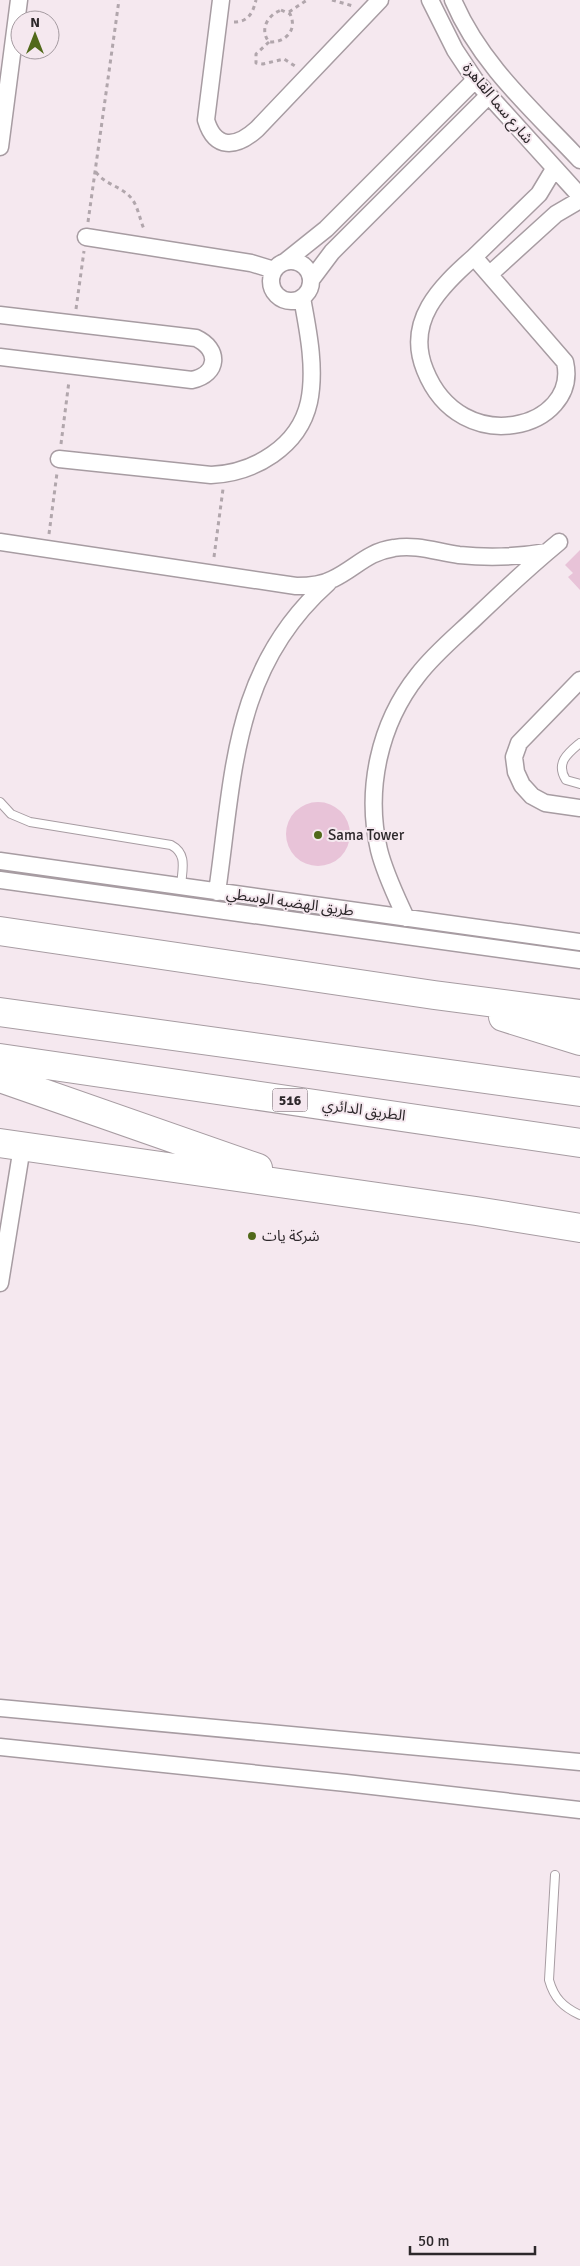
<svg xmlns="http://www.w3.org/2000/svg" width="580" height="2266" viewBox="0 0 580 2266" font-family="Signika,'Noto Sans Arabic',sans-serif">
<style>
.building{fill:#e8c3d8}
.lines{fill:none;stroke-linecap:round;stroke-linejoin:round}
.lane-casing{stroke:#a79ca2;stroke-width:10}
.street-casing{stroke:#a79ca2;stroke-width:19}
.highway-casing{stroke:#a79ca2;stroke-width:30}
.path{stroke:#b1a6ac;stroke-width:3;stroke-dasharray:4 4;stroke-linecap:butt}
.lane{stroke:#fff;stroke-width:8}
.street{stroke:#fff;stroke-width:16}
.highway{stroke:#fff;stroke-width:28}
.poi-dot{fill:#51691a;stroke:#f5e8ef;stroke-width:2}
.labels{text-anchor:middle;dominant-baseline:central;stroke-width:4;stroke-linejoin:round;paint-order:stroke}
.shield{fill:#f5e8ef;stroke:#696266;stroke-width:1}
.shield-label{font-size:14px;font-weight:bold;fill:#2d282b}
.street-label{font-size:15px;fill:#2d282b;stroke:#f5e8ef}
.poi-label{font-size:15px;fill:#2d282b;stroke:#f5e8ef;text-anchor:start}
</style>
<rect width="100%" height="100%" fill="#f5e8ef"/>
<path class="building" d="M580 550V590L568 577 573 573 565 565Z
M286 834a32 32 0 1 1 64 0a32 32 0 1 1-64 0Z"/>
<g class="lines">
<defs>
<path id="lane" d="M580 743C568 753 555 763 566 780L580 784
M0 802 11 814 30 822 171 845C188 854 182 870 181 886
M555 1875 549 1980C554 1998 563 2007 580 2015"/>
<path id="street" d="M221 0 206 120C215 150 236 148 257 129L380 0
M430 0 455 50 475 80 580 196
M453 0C480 64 533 110 580 160
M0 147 19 0
M86 237 251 263 274 270
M474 257 565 362C580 428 461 461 425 370 405 321 440 287 474 257Z
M474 257 539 194 554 169
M271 281a20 20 0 1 1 40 0a20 20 0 1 1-40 0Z
M286 261 326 229 475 80
M490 274 556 214 580 200
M311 280 332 252 488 96
M0 315 196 338C220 349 219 374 192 380L0 357
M59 459 211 475C254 473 299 447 309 402 316 369 308 330 302 298
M0 542 296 586C309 586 322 585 333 579 356 568 367 552 394 548 416 544 437 552 459 555 489 558 518 557 547 552
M580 680 519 743 514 757 516 772 522 785 532 796 545 803 580 808
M0 861 580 942
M0 880 580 960
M217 892C234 775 232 668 328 583
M406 918C396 896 385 874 379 850 365 790 379 724 418 675 434 654 456 636 475 618 502 592 530 566 559 542
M0 1283 22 1147
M0 1708 580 1762
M0 1747 346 1783 580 1810"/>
<path id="highway" d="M0 931 434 995 580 1014
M0 1012 580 1092
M503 1017 580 1041
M0 1058 580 1143
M0 1078 258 1168
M0 1143 476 1211 580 1228"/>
</defs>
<use href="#lane" class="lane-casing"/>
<use href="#street" class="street-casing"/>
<use href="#highway" class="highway-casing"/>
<path class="path" d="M332 0 353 6
M281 10 290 14C298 30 285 43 269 42 259 29 268 15 281 10Z
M289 12 307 0
M234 22C249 22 253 12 256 0
M269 42 256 54V63L263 64 284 59 295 66
M96 172C105 185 122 186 132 199 138 207 140 220 144 229
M88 222 119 0
M76 309 84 251
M61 444 69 381
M49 534 57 473
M214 557 223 489"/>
<use href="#lane" class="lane"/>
<use href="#street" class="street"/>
<use href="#highway" class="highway"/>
</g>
<g class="poi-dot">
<circle cx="318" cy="835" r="5"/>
<circle cx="252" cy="1236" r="5"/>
</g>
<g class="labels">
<rect class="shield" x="272.5" y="1088.5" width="35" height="23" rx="4"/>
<g class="shield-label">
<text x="290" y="1100">516</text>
</g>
<g class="street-label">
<text transform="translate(498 103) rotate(50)">شارع سما القاهرة</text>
<text transform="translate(290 902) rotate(8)">طريق الهضبه الوسطي</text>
<text transform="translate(364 1110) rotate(8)">الطريق الدائري</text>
</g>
<g class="poi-label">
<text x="328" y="835">Sama Tower</text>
<text x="262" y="1236">شركة يات</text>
</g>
</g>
<g transform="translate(35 35)"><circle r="24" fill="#f5e8ef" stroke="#a59ba1"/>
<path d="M0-4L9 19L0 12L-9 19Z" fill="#51691a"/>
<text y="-8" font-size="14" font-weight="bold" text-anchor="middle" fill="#2d282b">N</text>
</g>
<path d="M410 2246v8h125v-8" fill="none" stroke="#2d282b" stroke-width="2.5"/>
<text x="418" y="2246" font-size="15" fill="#2d282b" stroke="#f5e8ef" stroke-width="4" paint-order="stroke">50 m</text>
</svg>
